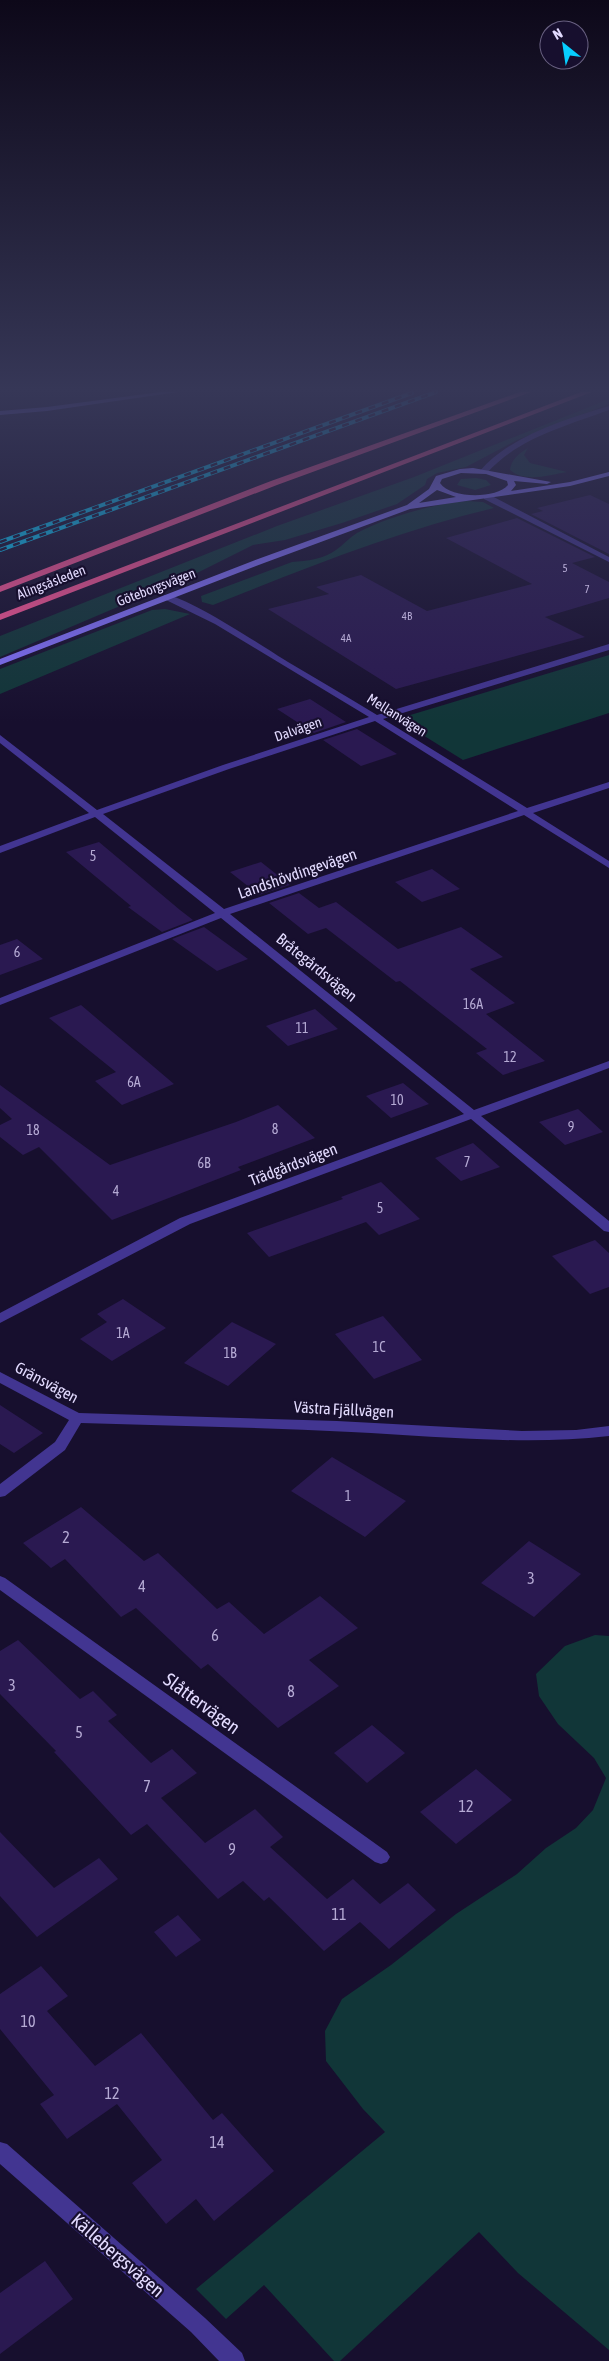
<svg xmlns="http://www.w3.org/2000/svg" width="609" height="2361" viewBox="0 0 609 2361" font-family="'Asap Condensed',sans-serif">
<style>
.green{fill:#113638}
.building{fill:#2a1951}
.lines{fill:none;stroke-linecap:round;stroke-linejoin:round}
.street{fill:#423591;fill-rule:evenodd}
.secondary{fill:#8472ff;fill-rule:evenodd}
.highway{fill:#ff5697;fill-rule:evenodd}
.rail-casing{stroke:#07ceff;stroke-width:4}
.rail{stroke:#170f2e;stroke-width:2.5;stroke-dasharray:7;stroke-linecap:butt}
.labels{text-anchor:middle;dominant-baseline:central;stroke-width:4.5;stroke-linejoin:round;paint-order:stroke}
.far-number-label{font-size:11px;fill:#b5aad4}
.far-street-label{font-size:14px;fill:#e3dbff;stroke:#170f2e}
.number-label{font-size:14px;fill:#b5aad4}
.street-label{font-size:16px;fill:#e3dbff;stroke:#170f2e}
.near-number-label{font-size:16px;fill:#b5aad4}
.near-street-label{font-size:19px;fill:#e3dbff;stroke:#170f2e}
</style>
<rect width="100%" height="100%" fill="#170f2e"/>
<path class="green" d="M609 399V404L517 440 466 467 437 473 427 479 425 485 397 504 342 523 285 540 253 545 193 575 0 657V636L277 526 414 477Z
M528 448 524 455 530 463 567 472C549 475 525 483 510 470 511 460 519 453 528 448Z
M476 478 486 480 491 485 475 490 457 485 461 479Z
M467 501 483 502 494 508C397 531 306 568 213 605L202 602 201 596 292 562C307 561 324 559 336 550 343 545 349 538 357 533 385 518 435 503 467 501Z
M165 609 190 614 0 694V669L152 610Z
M609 655V713L463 760 397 719Z
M595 1635 609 1636V2350L518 2273 479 2232 340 2361H334L264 2285 226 2319 196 2289 385 2132 363 2109 326 2061 325 2031 342 1999 391 1965 456 1914 517 1874 546 1848 576 1828 593 1810 606 1778 594 1758 558 1724 539 1696 536 1674 565 1646Z"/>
<path class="building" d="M590 495 609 504V554L531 514 543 511 537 508Z
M517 518 595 557 572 563 609 582V598L545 617 585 637 396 689 268 609 329 594 316 587 361 575 427 611 532 584 446 538Z
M310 699 346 722 314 733 277 709Z
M357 729 397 754 361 766 323 740Z
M99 842 180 910 193 920 162 932 128 907 131 906 66 852Z
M261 862 290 885 259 895 230 872Z
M432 869 460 889 422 902 395 882Z
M299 893 319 908 336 902 398 949 461 927 503 957 470 969 515 1003 486 1014 545 1061 503 1075 476 1053 487 1049 400 981 396 982 326 928 308 934 269 903Z
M204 927 248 959 217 971 172 939Z
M17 939 43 959 0 975V945Z
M81 1005 174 1084 122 1105 95 1081 116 1072 49 1018Z
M315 1009 338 1029 288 1046 266 1026Z
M403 1083 429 1104 391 1118 366 1096Z
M0 1085 110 1165 236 1122 278 1105 315 1138 238 1167 241 1170 112 1220 39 1147 23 1155 0 1137V1125L12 1119 0 1108Z
M578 1109 603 1132 565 1145 539 1122Z
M473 1143 500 1167 461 1181 435 1158Z
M381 1182 420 1219 379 1235 366 1222 269 1257 247 1233 343 1199 341 1197Z
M595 1240 609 1253V1287L590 1294 552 1256Z
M123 1299 166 1328 112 1361 80 1339 107 1322 97 1314Z
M383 1316 422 1360 374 1379 335 1334Z
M232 1322 276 1344 228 1386 184 1363Z
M0 1405 43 1433 14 1453 0 1444Z
M332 1457 406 1501 365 1537 291 1491Z
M81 1507 144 1561 158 1553 217 1609 229 1602 264 1634 320 1596 358 1628 309 1660 339 1686 278 1728 208 1664 201 1669 136 1608 121 1617 65 1559 51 1568 23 1543Z
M529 1541 581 1574 534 1617 481 1583Z
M18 1640 80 1699 93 1691 117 1715 108 1721 151 1763 172 1749 197 1773 161 1798 205 1843 255 1809 283 1837 270 1847 327 1899 353 1879 380 1904 408 1883 436 1910 389 1949 360 1922 324 1951 269 1897 264 1901 243 1881 218 1899 147 1824 131 1835 54 1752 56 1751 0 1694V1651Z
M372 1725 405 1753 367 1783 334 1753Z
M476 1769 512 1800 456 1844 420 1812Z
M0 1832 54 1888 99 1858 118 1879 37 1937 0 1896Z
M178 1915 201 1940 176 1957 154 1932Z
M41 1966 68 1996 47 2011 95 2066 141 2033 213 2120 222 2113 274 2171 214 2221 196 2199 166 2224 132 2183 162 2160 117 2104 67 2139 40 2104 54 2095 0 2029V1994Z
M45 2261 73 2299 0 2354V2293Z"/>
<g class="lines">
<path class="street" d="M609 406V410C566 426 518 438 487 473L480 471C508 437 568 418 609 406Z
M484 495H490L609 557V562L484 499Z
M164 595C183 593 267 649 288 662 318 680 348 697 377 715L609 644V650L383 719 527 808 609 782V788L533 813 609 861V868L524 815 230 914 474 1110 609 1061V1068L481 1116 609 1221V1232L604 1231 471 1119 190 1224 0 1323V1313L180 1218 464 1114 221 918 0 1005V998L215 913 95 817 0 853V846L89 813 0 743V735L97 810 223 765 369 717 215 624 164 599ZM375 721 518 811 224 909 103 814 229 769Z
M0 1372 79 1413 337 1421 522 1431 576 1430 609 1426V1436C524 1446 437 1436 351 1432 261 1427 171 1426 81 1423L65 1450 5 1496 0 1497V1484L55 1442 69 1420 0 1383Z
M0 1576 5 1578 387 1852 390 1857 387 1862 381 1864 375 1862 0 1590Z
M0 2142 7 2144 205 2318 242 2353 245 2361H219L191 2332 0 2164Z"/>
<path class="secondary" d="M160 392H178L47 411 0 415V411L47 407Z
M473 468 551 482 547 484 514 481 516 485 511 491 570 482 609 472V476L570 486 410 509 264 563 0 665V659L258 559 407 505 429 489 436 476 460 469ZM461 473 486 474 507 481 508 485C496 499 451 499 440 483L442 479ZM437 490 456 497 419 503Z"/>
<path class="highway" d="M520 392H531L277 485 0 592V586L271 481Z
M581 392H592L0 620V614Z"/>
<defs>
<path id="rail" d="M0 542 412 393
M0 550 436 392"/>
</defs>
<use href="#rail" class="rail-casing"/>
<use href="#rail" class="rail"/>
</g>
<linearGradient id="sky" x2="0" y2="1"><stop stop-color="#0d0819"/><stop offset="0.54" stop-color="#363757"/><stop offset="1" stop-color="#363757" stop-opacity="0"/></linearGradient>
<rect width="609" height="722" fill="url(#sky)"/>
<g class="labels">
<g class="far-number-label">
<text x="565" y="568">5</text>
<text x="587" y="589">7</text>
<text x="407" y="616">4B</text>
<text x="346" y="638">4A</text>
</g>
<g class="far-street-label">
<text transform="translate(51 582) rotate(-21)">Alingsåsleden</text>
<text transform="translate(156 587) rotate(-21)">Göteborgsvägen</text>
<text transform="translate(397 715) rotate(32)">Mellanvägen</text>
<text transform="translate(298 729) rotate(-19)">Dalvägen</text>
</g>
<g class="number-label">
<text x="93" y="856">5</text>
<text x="17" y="952">6</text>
<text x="473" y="1004">16A</text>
<text x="302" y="1028">11</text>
<text x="510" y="1057">12</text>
<text x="134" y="1082">6A</text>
<text x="397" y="1100">10</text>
<text x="571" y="1127">9</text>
<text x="275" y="1129">8</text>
<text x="33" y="1130">18</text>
<text x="467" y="1162">7</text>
<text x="204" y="1163">6B</text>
<text x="116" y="1191">4</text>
<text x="380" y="1208">5</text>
<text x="123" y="1333">1A</text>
<text x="379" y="1347">1C</text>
<text x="230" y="1353">1B</text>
<text x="348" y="1496">1</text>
</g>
<g class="street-label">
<text transform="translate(297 873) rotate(-19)">Landshövdingevägen</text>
<text transform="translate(317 967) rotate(39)">Bråtegårdsvägen</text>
<text transform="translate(293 1164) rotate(-21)">Trädgårdsvägen</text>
<text transform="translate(47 1382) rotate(28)">Gränsvägen</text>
<text transform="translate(344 1409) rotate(3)">Västra Fjällvägen</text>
</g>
<g class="near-number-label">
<text x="66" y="1537">2</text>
<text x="531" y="1578">3</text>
<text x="142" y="1586">4</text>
<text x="215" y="1635">6</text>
<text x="12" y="1685">3</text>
<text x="291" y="1691">8</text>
<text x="79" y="1732">5</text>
<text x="147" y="1786">7</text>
<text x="466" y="1806">12</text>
<text x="232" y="1849">9</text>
<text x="339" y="1914">11</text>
<text x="28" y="2021">10</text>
<text x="112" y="2093">12</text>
<text x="217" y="2142">14</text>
</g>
<g class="near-street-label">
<text transform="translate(202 1703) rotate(36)">Slåttervägen</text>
<text transform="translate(118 2255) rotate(41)">Källebergsvägen</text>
</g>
</g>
<g transform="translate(564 45) rotate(330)"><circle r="24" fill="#170f2e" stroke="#696182"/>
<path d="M0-4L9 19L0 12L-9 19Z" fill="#07ceff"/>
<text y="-8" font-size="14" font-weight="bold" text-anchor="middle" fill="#e3dbff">N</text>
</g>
</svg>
